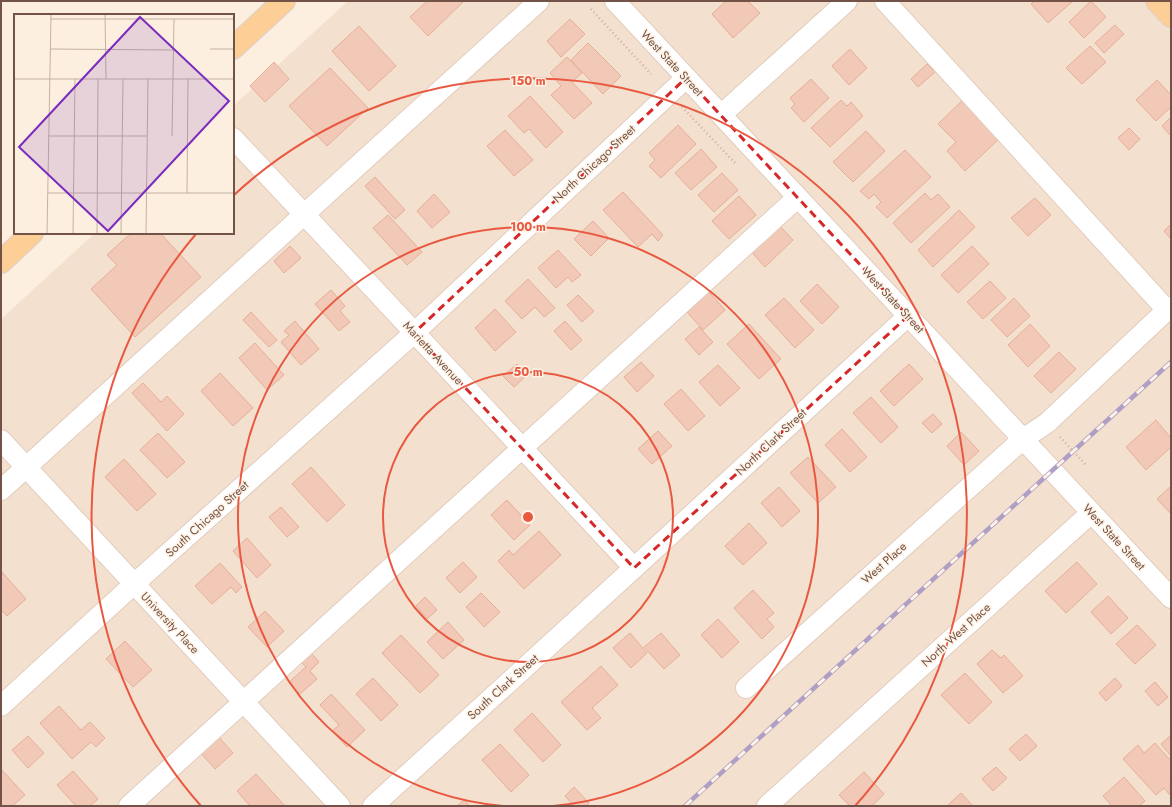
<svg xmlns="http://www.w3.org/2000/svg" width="1172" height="807" viewBox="0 0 1172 807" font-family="Jost,sans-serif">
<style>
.residential{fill:#f4e0ce}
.building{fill:#f2c9b7;stroke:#e5ae97}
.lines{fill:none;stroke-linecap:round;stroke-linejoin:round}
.minor-casing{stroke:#e2ccbe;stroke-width:22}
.major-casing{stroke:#dbd2cf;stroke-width:24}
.path{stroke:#d7ad9a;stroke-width:2.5;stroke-dasharray:1 3;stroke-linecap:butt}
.minor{stroke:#fff;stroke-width:20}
.major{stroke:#fdce96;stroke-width:22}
.rail-casing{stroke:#b09fc5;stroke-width:4.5}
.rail{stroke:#fff3e6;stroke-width:3;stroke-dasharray:9;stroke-linecap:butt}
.marked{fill:none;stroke:#d62828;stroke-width:3;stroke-dasharray:8 5;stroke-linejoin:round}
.ring{fill:none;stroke:#e95941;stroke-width:2}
.labels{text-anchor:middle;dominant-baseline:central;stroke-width:3;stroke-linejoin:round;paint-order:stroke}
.street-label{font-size:12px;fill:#735347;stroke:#fff3e6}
.inset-road{fill:none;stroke:#c5b1a2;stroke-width:1}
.view{fill:#7b2cbf;fill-opacity:0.15;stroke:#7b2cbf;stroke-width:2}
.inset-edge{fill:none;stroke:#735347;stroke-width:2}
.centre{fill:#e95941;stroke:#fff3e6;stroke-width:2}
.ring-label{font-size:12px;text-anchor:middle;font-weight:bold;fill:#e95941;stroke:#fff3e6;stroke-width:3;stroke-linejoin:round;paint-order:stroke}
</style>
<rect width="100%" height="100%" fill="#fcefdf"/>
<path class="residential" d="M348 1H1171V806H1V319L95 233H233V106Z"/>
<path class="building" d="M427 1H464L428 36 410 17Z
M726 1H748L760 13 733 38 712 14Z
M1035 1H1073L1048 23 1031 4Z
M1091 1 1106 17 1084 38 1069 22Z
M570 19 585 34 561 57 547 41Z
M1115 25 1124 34 1104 53 1095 43Z
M359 26 396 66 369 91 332 51Z
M588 43 621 76 603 94 571 60Z
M1090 46 1106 62 1082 84 1066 68Z
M850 49 867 68 849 85 832 66Z
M567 57 582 73 572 82 592 103 574 119 551 95 561 86 550 73Z
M274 62 289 79 265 102 250 86Z
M927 64 935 72 918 87 911 79Z
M330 68 368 108 327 146 289 106Z
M811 79 829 98 804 122 791 108 795 104 790 98Z
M1157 80 1171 95V107L1156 121 1136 100Z
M530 96 563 132 546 148 529 129 524 133 508 116Z
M966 97 1002 136 965 171 947 151 956 142 938 124Z
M841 100 847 106 851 102 863 116 830 147 811 128Z
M1171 117V136L1162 126Z
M678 125 696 144 661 178 649 166 655 160 649 153Z
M1129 128 1140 139 1129 150 1118 138Z
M505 130 533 160 514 176 487 146Z
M866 131 885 151 853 182 833 162Z
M701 149 717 167 691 190 675 173Z
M905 150 931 177 887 218 876 207 881 202 874 194 869 199 860 191Z
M722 173 738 190 714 212 698 195Z
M375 177 405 210 395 219 365 186Z
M623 192 663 235 658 241 652 234 638 247 603 210Z
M925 193 931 200 938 194 950 207 911 243 893 223Z
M434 194 450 212 432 228 417 211Z
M739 196 756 215 729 239 712 221Z
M1035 198 1051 215 1028 236 1011 218Z
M959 210 975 227 933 267 918 250Z
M388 215 422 252 407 265 373 228Z
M593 221 609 238 591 256 574 239Z
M777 223 793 240 765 267 749 249Z
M1171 224V239L1164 231Z
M131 233H160L201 277 135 337 91 289 117 265 107 255Z
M290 246 301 258 284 273 274 261Z
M972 246 989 264 958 293 941 275Z
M558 250 581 275 572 282 568 277 556 288 538 268Z
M528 279 555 308 544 317 535 307 522 319 505 301Z
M990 281 1006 298 983 319 967 302Z
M817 284 839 307 822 324 800 301Z
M331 290 345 306 340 311 350 322 339 331 315 304Z
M709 292 725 310 703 330 687 312Z
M578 295 594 311 582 322 567 305Z
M784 298 814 330 795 348 765 315Z
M1014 298 1030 316 1007 337 991 320Z
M495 309 516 332 495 351 475 328Z
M251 312 277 340 269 347 243 320Z
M295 321 319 349 301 365 281 342 289 335 284 331Z
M565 321 582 340 571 350 554 331Z
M749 324 781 359 759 379 727 344Z
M1030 324 1050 346 1028 367 1008 345Z
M699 327 713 342 699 355 685 339Z
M255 343 284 375 267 390 239 358Z
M1059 352 1076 369 1051 393 1034 376Z
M641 362 654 376 637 392 624 377Z
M517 364 527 375 514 387 503 376Z
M909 364 923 379 894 406 880 391Z
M718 365 740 388 720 406 699 382Z
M220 373 253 408 233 426 201 391Z
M143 383 161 402 167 396 184 414 167 431 132 393Z
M681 389 705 416 688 431 664 404Z
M871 397 898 427 881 443 853 413Z
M933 414 942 424 932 433 922 423Z
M1156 420 1171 438V447L1146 470 1126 447Z
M842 429 867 457 850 472 825 445Z
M658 431 672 446 652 464 638 449Z
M961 432 979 451 964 465 947 446Z
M158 433 185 462 167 478 140 450Z
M808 457 836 487 818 503 790 473Z
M124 459 156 494 137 511 105 477Z
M311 467 345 505 327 522 292 484Z
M1171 486V514L1157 499Z
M779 487 800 511 782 527 761 503Z
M507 500 530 525 514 540 491 515Z
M281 507 299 527 287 537 269 517Z
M749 523 767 543 743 565 725 546Z
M539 531 561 555 524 589 498 561 509 550 513 555Z
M247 538 271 565 257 578 233 551Z
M463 562 477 577 460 593 446 578Z
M1077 562 1097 584 1066 613 1045 591Z
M220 563 242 587 236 593 231 587 212 604 195 586Z
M1 571 26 599 7 616 1 610Z
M753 590 774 613 767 619 774 627 762 639 734 608Z
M481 593 500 612 484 627 466 607Z
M1108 596 1128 618 1111 634 1091 612Z
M425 597 437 610 427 619 416 606Z
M265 611 284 631 267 647 248 627Z
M718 619 739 642 722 658 701 635Z
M448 622 464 640 443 659 427 642Z
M1137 625 1156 645 1135 664 1116 644Z
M630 633 647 653 631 668 613 648Z
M661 633 680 655 664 669 644 647Z
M401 635 439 675 420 693 382 653Z
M125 641 152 670 133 687 106 659Z
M992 650 1001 658 1004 655 1023 676 1003 693 977 664Z
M310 652 319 662 310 671 317 679 300 694 289 682 306 667 300 661Z
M601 666 618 685 592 708 601 718 587 730 561 702Z
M965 673 992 702 969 724 941 695Z
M373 678 398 705 381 721 356 694Z
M1115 678 1122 686 1106 701 1099 693Z
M1155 682 1168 697 1158 706 1145 691Z
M331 694 365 730 347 747 332 731 339 725 320 705Z
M59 706 81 730 90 722 105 738 96 747 91 742 72 759 40 723Z
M532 713 561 745 543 762 514 730Z
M1026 734 1037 746 1020 761 1009 749Z
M217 735 233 753 215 769 199 751Z
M1171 735V756L1161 744Z
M28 736 44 753 28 768 12 750Z
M1155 743 1171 761 1170 795 1164 788 1156 795 1123 759 1138 745 1144 753Z
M500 744 529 775 511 792 482 760Z
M996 767 1007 778 993 791 982 779Z
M1 769 25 795 12 806H1Z
M73 771 98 799 90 806H76L57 785Z
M864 772 884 794 872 806H850L839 795Z
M256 774 285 806H250L237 791Z
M1124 777 1145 801 1139 806H1112L1103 796Z
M574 787 589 803 586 806H574L565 796Z
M961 793 973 806H947Z
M464 800 470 806H457Z"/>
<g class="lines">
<defs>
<path id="minor" d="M615 1 1171 598
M885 1 1167 310
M721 115 847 1
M233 138 634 568
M1 440 340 806
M1 490 539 1
M746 688 1023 439 1047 423 1167 310 1171 307
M1 706 134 584 414 333 686 78
M129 806 797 198
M373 806 634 568 908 316
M767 806 1091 513"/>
<path id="major" d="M1157 1 1171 16
M233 48 284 1
M1 262 32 233"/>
</defs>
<use href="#minor" class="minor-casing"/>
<use href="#major" class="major-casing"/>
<path class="path" d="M591 9 651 74
M682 107 735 163
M1060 437 1086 465"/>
<use href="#minor" class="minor"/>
<use href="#major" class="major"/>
<defs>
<path id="rail" d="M685 806 1171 362"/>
</defs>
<use href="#rail" class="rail-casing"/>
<use href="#rail" class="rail"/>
</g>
<path class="marked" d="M686 78 908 316 634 568 414 333Z"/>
<g class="ring">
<circle cx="528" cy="517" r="145"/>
<path d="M503 806A290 290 0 1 1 553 806"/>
<path d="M201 806A436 436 0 0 1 196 234M233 196A436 436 0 0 1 855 806"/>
</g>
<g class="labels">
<g class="street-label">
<text transform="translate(672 63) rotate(47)">West State Street</text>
<text transform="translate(594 164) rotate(-43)">North Chicago Street</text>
<text transform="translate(893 300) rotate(47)">West State Street</text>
<text transform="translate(433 353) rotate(47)">Marietta Avenue</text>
<text transform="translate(771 442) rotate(-43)">North Clark Street</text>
<text transform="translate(207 519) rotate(-42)">South Chicago Street</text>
<text transform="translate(1114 537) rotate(47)">West State Street</text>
<text transform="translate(884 563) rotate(-42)">West Place</text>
<text transform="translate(170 623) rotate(47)">University Place</text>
<text transform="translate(956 635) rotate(-42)">North West Place</text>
<text transform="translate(503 687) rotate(-42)">South Clark Street</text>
</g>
</g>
<g transform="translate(14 14)">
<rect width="220" height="220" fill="#fcefdf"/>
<path class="inset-road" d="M91 0 92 65M37 5H220M36 35 160 36M196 35H220M0 65H35M35 65H220M34 122H133M158 122 160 5M34 179H220M173 179 174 65M33 220 37 0M59 220 61 65M83 220 84 65M107 220 109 65M132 220 134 65"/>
<path class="view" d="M126 3 215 87 94 217 5 133Z"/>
<rect width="220" height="220" class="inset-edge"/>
</g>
<circle cx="528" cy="517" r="6" class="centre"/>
<g class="ring-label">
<text x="528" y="85">150 m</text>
<text x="528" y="231">100 m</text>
<text x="528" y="376">50 m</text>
</g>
<rect width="1172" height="807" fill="none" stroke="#735347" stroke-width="4"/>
</svg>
